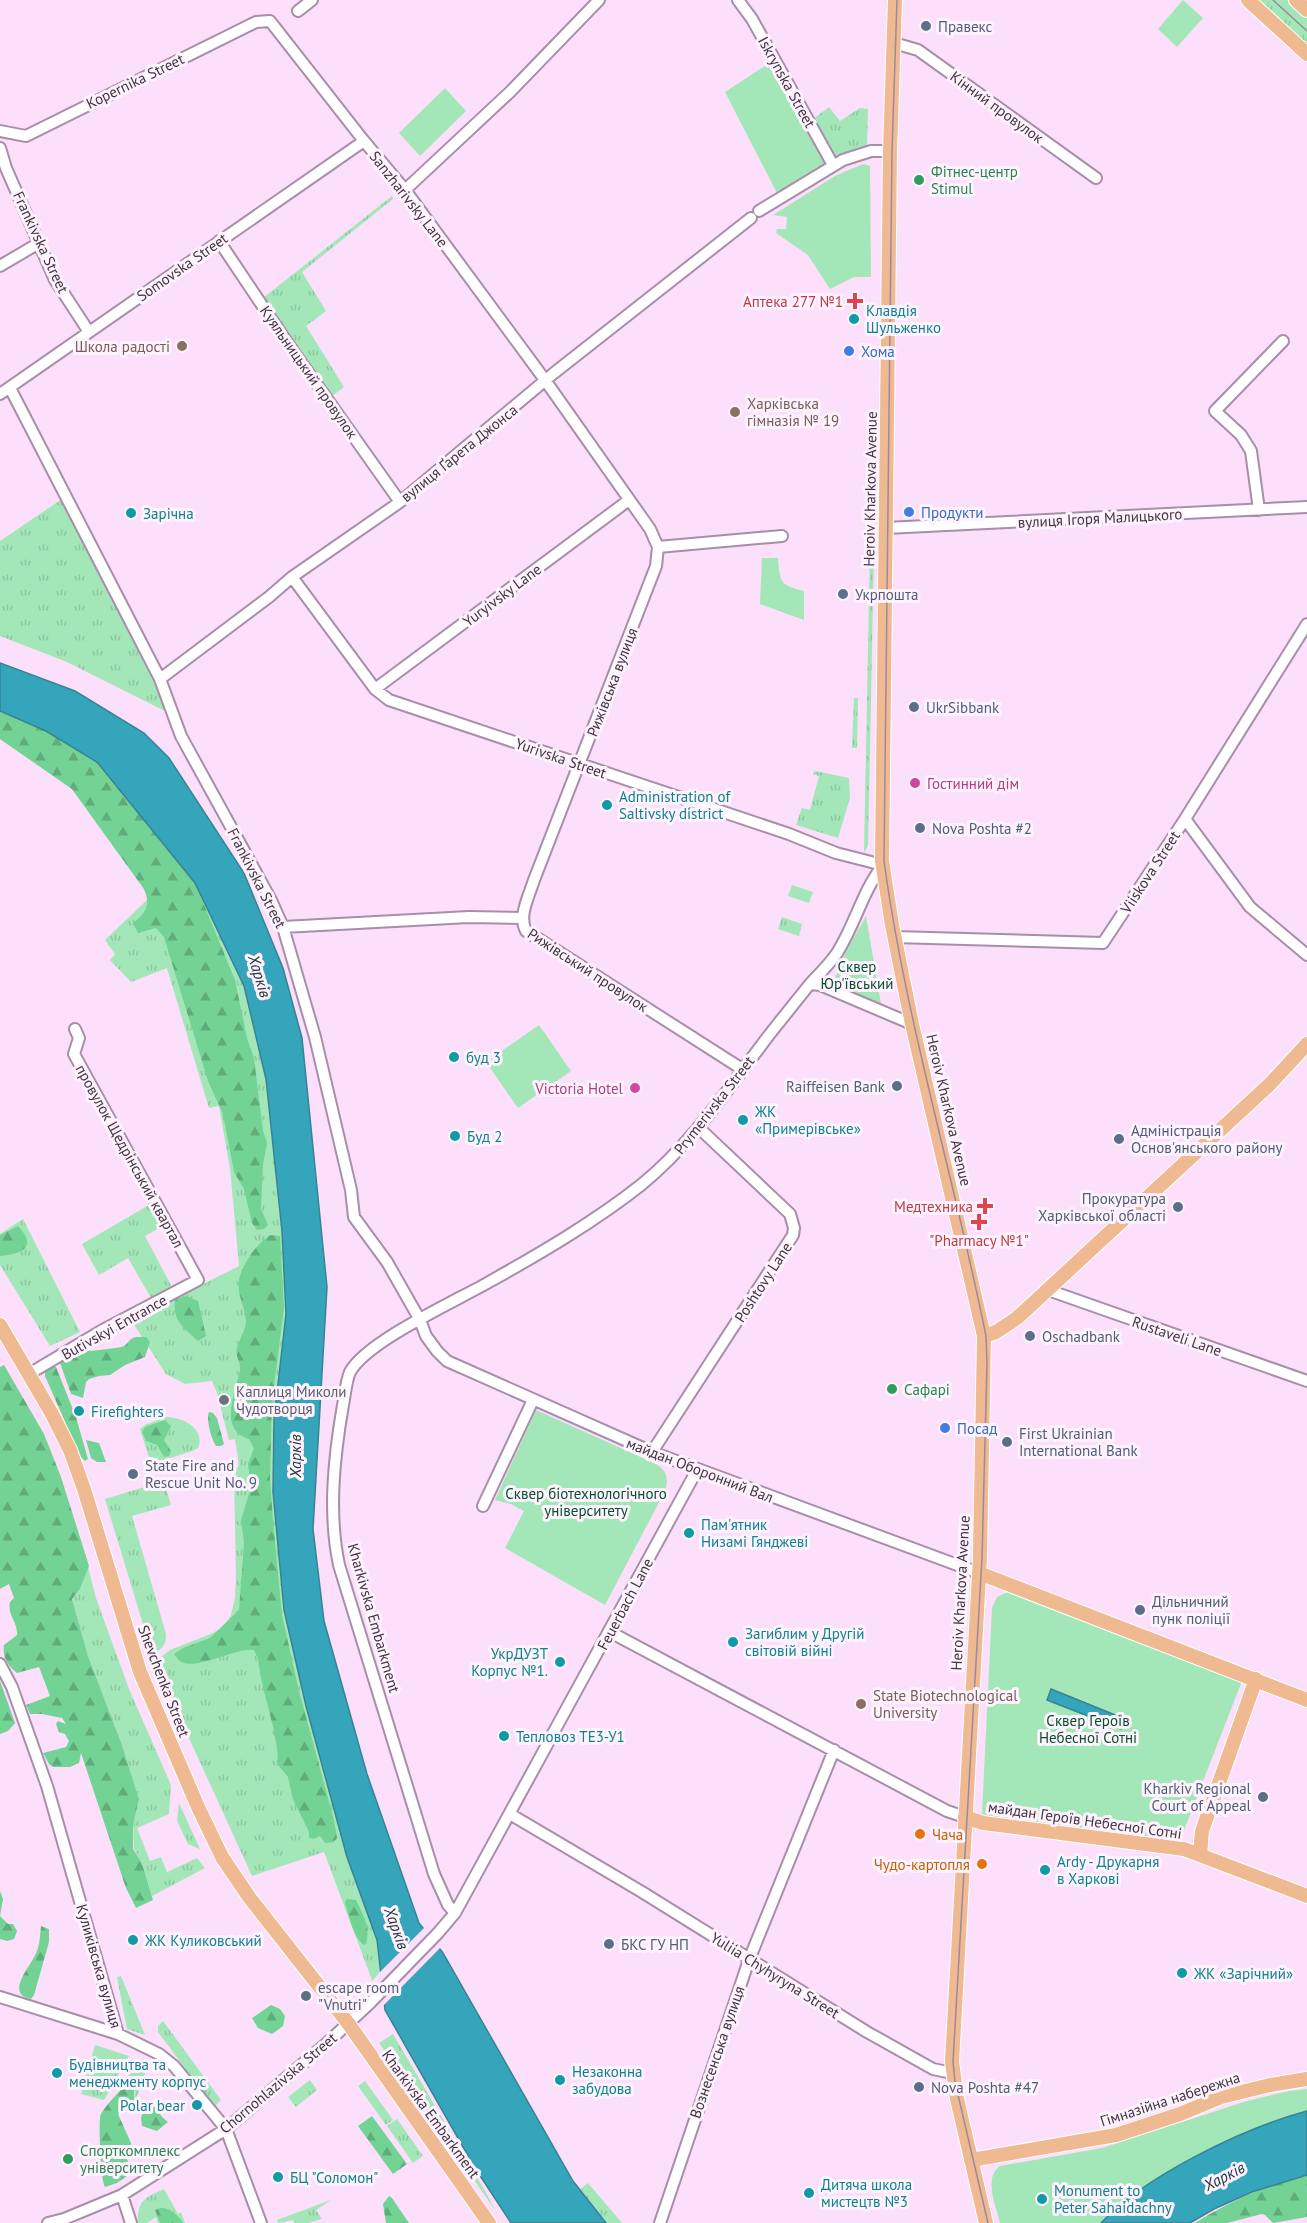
<svg xmlns="http://www.w3.org/2000/svg" width="1307" height="2223" viewBox="0 0 1307 2223" font-family="'PT Sans',sans-serif">
<style>
.grass{fill:url(#grass-tufts)}
.forest{fill:url(#forest-firs)}
.green{fill:#a3e7b8}
.water{fill:#34a5ba;stroke:#388395;stroke-width:1.5}
.pier{fill:#fbdffb}
.lines{fill:none;stroke-linecap:round;stroke-linejoin:round}
.minor-casing{stroke:#a88ea9;stroke-width:14}
.major-casing{stroke:#fff;stroke-width:16}
.minor{stroke:#fff;stroke-width:10}
.major{stroke:#efb992;stroke-width:14}
.tram{stroke:#9c899c;stroke-width:1.5}
.service-dot{fill:#5c6f8a;stroke:#fef2fe;stroke-width:2}
.leisure-dot{fill:#2e9e5b;stroke:#fef2fe;stroke-width:2}
.health-dot{fill:#e0444e;stroke:#fef2fe;stroke-width:2}
.culture-dot{fill:#0f9aa8;stroke:#fef2fe;stroke-width:2}
.education-dot{fill:#8d6e63;stroke:#fef2fe;stroke-width:2}
.shop-dot{fill:#3f7fe0;stroke:#fef2fe;stroke-width:2}
.hotel-dot{fill:#d1479c;stroke:#fef2fe;stroke-width:2}
.worship-dot{fill:#6b7280;stroke:#fef2fe;stroke-width:2}
.food-dot{fill:#e8710a;stroke:#fef2fe;stroke-width:2}
.labels{text-anchor:middle;dominant-baseline:central;stroke-width:6;stroke-linejoin:round;paint-order:stroke}
.service-label{font-size:15px;fill:#4e5e75;stroke:#fef2fe;text-anchor:start}
.street-label{font-size:15px;fill:#403540;stroke:#fef2fe}
.leisure-label{font-size:15px;fill:#27864d;stroke:#fef2fe;text-anchor:start}
.health-label{font-size:15px;fill:#be3a42;stroke:#fef2fe;text-anchor:end}
.culture-label{font-size:15px;fill:#0d838f;stroke:#fef2fe;text-anchor:start}
.education-label{font-size:15px;fill:#785e54;stroke:#fef2fe;text-anchor:start}
.shop-label{font-size:15px;fill:#366cbe;stroke:#fef2fe;text-anchor:start}
.hotel-label{font-size:15px;fill:#b23c85;stroke:#fef2fe;text-anchor:start}
.park-label{font-size:15px;fill:#04512a;stroke:#fef2fe}
.worship-label{font-size:15px;fill:#5b616d;stroke:#fef2fe;text-anchor:start}
.food-label{font-size:15px;fill:#c56008;stroke:#fef2fe;text-anchor:start}
.water-label{font-size:16px;font-style:italic;fill:#213a3f;stroke:#fef2fe}
</style>
<defs>
<pattern id="grass-tufts" width="24" height="20" patternUnits="userSpaceOnUse" patternTransform="scale(1.5)"><rect width="24" height="20" fill="#a3e7b8"/><path d="M3 7l-1-3M5 7V3M7 7l1-3M15 17l-1-3M17 17v-4M19 17l1-3" fill="none" stroke="#8dc79f"/></pattern>
<pattern id="forest-firs" width="22" height="20" patternUnits="userSpaceOnUse" patternTransform="scale(1.5)"><rect width="22" height="20" fill="#73d394"/><path d="M5 1l3.5 6h-7zM16 11l3.5 6h-7z" fill="#60ac7a"/></pattern>
</defs>
<rect width="100%" height="100%" fill="#fbdffb"/>
<path class="grass" d="M1255 0H1287L1307 18V46Z
M829 107 840 121 860 108 868 109 867 145 834 157 813 119Z
M392 196 393 199 302 272 326 311 306 326 344 387 332 396 263 298Z
M62 499 169 713 67 662 0 636V541Z
M870 549 874 550 868 845 864 853Z
M854 698H858L857 748H852Z
M0 711 46 730 97 762 195 883 244 986 266 1079 282 1231 286 1314 274 1419 273 1492 284 1610 306 1706 347 1857 377 1940 381 1971 370 1983 372 1980 324 1852 252 1876 157 1668V1660L170 1650 213 1633 224 1626 231 1615 235 1598 236 1577 234 1473 239 1465 235 1439 229 1440 217 1393 212 1381 185 1384 166 1374 131 1320 239 1266 230 1168 219 1106 209 1108 167 968 131 982 110 960 115 954 105 940 148 899 144 889 72 789 0 739Z
M815 771 849 778 850 798 838 838 796 825 802 808 810 810 819 776 813 774Z
M792 885 813 892 809 903 788 896Z
M782 917 802 924 799 936 778 929Z
M149 1205 161 1227 145 1236 173 1289 151 1298 128 1258 99 1275 82 1244Z
M23 1219 80 1332 50 1346 0 1265V1234Z
M166 1417C183 1417 206 1429 198 1448L192 1451 151 1464 140 1429 145 1425Z
M164 1481 171 1505 132 1516 166 1634C166 1645 162 1650 152 1654L105 1499Z
M88 1567 96 1598 129 1689 171 1785 169 1814 137 1828 150 1861 161 1857 167 1872 197 1858 205 1868 152 1896 142 1863 134 1849 133 1825 139 1799 122 1745 88 1656 72 1599 80 1589Z
M179 1803 200 1849 188 1844 177 1821Z
M121 1976 145 2035 127 2029 117 1977Z
M163 2021 221 2100 214 2107 158 2032V2026Z
M393 2034 489 2198 495 2210 379 2043Z
M95 2045 129 2056 104 2100 81 2094Z
M138 2059 149 2062 134 2104 121 2111 135 2095 134 2086 127 2084 123 2085Z
M310 2080 317 2090 296 2107 288 2097Z
M365 2081 393 2120 386 2125 358 2086Z
M397 2119 423 2156 413 2163 387 2126Z
M588 2183 622 2223H606L579 2190Z
M164 2189 178 2214 181 2212 185 2223H158L156 2217 147 2223H138C137 2200 146 2197 164 2189Z
M331 2200 316 2210 322 2219 308 2223H294L293 2220 278 2223 277 2220Z"/>
<path class="forest" d="M0 711 46 730 97 762 196 885 235 980 247 1038 254 1058 263 1131 267 1143 263 1165 261 1209 268 1225 264 1229 257 1230 252 1223 244 1189 234 1172 223 1114 208 1081 164 937 156 928 138 933 133 923C146 912 151 906 144 889L72 789 0 739Z
M18 1226C38 1247 22 1254 0 1256V1235Z
M270 1235 280 1236 284 1308 272 1402 270 1478 273 1521 282 1615 299 1691 334 1820 337 1838 334 1842 325 1843 320 1836 314 1839 309 1838V1832L293 1799 288 1777 278 1765C278 1729 262 1696 258 1659L254 1650C235 1647 196 1672 180 1661 177 1659 176 1656 174 1654L183 1648 210 1638 239 1610 244 1542 241 1520 251 1487 248 1464 254 1448 249 1439C217 1429 236 1393 240 1370 241 1363 235 1356 237 1348 239 1339 246 1330 246 1321 245 1305 235 1293 240 1276 245 1260 257 1244 270 1235Z
M187 1296 198 1301 206 1336 198 1341C183 1327 172 1321 175 1299Z
M136 1337H146L150 1342 145 1357 125 1365 110 1375 99 1376 89 1379 86 1382 83 1398 71 1394 59 1360 82 1346 87 1351C91 1351 121 1348 124 1346 129 1343 128 1339 136 1337Z
M4 1365 44 1434 61 1477 89 1566 80 1589 72 1599 88 1656 122 1745 139 1799 133 1825V1849L142 1863 153 1900 136 1908 126 1888 81 1753 79 1763 70 1767H53L49 1764 43 1753 66 1747 69 1741 65 1734 59 1732 56 1724 58 1721 66 1724 62 1718 42 1714H30L26 1705 50 1696 39 1667 17 1673C8 1666 2 1657 4 1645L17 1635C18 1622 7 1615 10 1602L14 1598 9 1584 0 1589V1367Z
M53 1366 56 1367 76 1417 88 1459 85 1461 80 1456 45 1376V1372Z
M209 1412 213 1413 217 1418 224 1444 221 1446H216C211 1438 206 1420 209 1412Z
M165 1420 171 1426 164 1440 171 1451 169 1456 164 1457 157 1445 146 1441 142 1432 145 1427Z
M86 1440 99 1443 106 1462H97L91 1458Z
M0 1681 15 1723 8 1731 0 1734Z
M0 1891 3 1899 0 1916 8 1924H13L17 1931 14 1939 7 1941 0 1939Z
M347 1899 356 1900C363 1915 371 1927 366 1944L364 1945C353 1937 349 1916 345 1903Z
M41 1926 49 1929V1942L34 1995 31 1999C3 1994 33 1964 37 1951 40 1943 40 1935 41 1926Z
M271 2005 280 2009 285 2016 283 2026 272 2034 258 2028 252 2018Z
M130 2083 134 2086V2101L118 2114 131 2143V2147L125 2155 131 2168V2173L117 2183 105 2187C100 2178 99 2129 100 2117 101 2110 124 2085 130 2083Z
M155 2105 162 2117 168 2122 157 2131 142 2126 141 2118 144 2109H152Z
M372 2116 407 2164 393 2174 358 2126Z
M1307 2175V2217L1273 2223 1265 2215 1262 2214 1227 2223H1195C1227 2203 1270 2183 1307 2175Z
M389 2196 392 2198 409 2223H386L383 2204Z
M160 2208C168 2207 179 2215 183 2223H160L155 2210Z"/>
<path class="green" d="M1183 0 1203 18 1177 47 1158 29Z
M771 62 829 164 777 193 725 92Z
M445 88 466 111 420 156 399 133Z
M863 164 870 166 871 277H854L830 289 808 255 776 233 777 229H786L787 217 773 215 835 176Z
M762 558H778C780 583 780 585 804 591V620L760 604Z
M866 916 881 1004 832 985 845 954Z
M539 1025 571 1071 518 1108 486 1062Z
M536 1410 656 1464C667 1471 669 1479 665 1491L605 1605 505 1548 524 1511 511 1504 495 1500Z
M1010 1591 1242 1681 1179 1843 984 1817 982 1814 992 1608 997 1597Z
M1307 2089V2111C1245 2129 1145 2175 1101 2223H1000C996 2206 983 2178 1000 2166L1102 2148 1247 2101 1289 2091Z"/>
<path class="water" d="M0 663 75 691 144 733 169 758 244 873 283 968 302 1038 327 1287 313 1529 324 1621 367 1774 419 1923 443 1953 573 2181 606 2223H511L475 2168 385 2010 377 1940 347 1857 306 1706 284 1610 273 1492 274 1419 286 1314 282 1231 266 1079 244 986 195 883 97 762 46 731 0 711Z
M1051 1689 1125 1719 1121 1729 1047 1700Z
M1307 2111V2175L1252 2192 1214 2209 1190 2223H1101C1146 2175 1244 2128 1307 2111Z"/>
<path class="pier" d="M426 1926 441 1947 382 2007 378 1974Z"/>
<g class="lines">
<defs>
<path id="minor" d="M738 0 752 19 833 165
M298 11 312 0
M894 43 918 50 1096 178
M0 131 26 136 256 22 270 21 364 141 405 190 545 380 650 529 658 547 656 566 534 880C529 896 518 916 526 931L742 1069
M0 148 6 168 55 280 89 332
M405 190 510 92 599 0
M759 211 843 160 871 151H890
M219 241 286 341 400 502
M0 266 39 243
M10 388 160 679 181 736 271 900 283 927 315 1037 351 1190 354 1217 387 1262 420 1320 426 1336 437 1351 447 1361 652 1452 979 1573
M0 394 364 141
M1259 510 1251 451 1241 435 1215 411 1283 341
M886 528 1307 507
M658 547 782 536
M292 577 375 689 389 700 789 834 836 853 883 865C862 892 855 925 837 953 829 965 818 975 809 985 797 1000 785 1015 773 1030 731 1084 694 1142 641 1185 594 1222 541 1253 489 1282 456 1301 367 1341 350 1372 346 1381 345 1395 343 1405 334 1457 328 1513 339 1565L434 1874 448 1905 455 1913
M160 679 269 597 292 577 400 502 554 373 751 218
M375 689 629 500
M1185 819 1250 907 1307 955
M283 927 469 917 523 918
M894 937 1103 943 1185 819 1307 624
M810 984 820 985 912 1024
M1048 1290 1307 1381
M29 1374 101 1331 198 1280 74 1054 79 1038 75 1029
M652 1452 793 1235 794 1228 790 1214 699 1128
M483 1506 533 1400
M610 1632 947 1811 965 1817
M0 1664 12 1687 47 1786 118 2034
M551 1737 697 1470
M510 1814 642 1892 867 2032 933 2069 952 2073
M0 1997 118 2034 159 2054 174 2066 226 2129 261 2223
M122 2195 131 2223
M48 2223 64 2219 122 2195 226 2129 327 2043 370 2003 438 1933 455 1913 548 1743
M660 2223 749 1960 834 1750"/>
<path id="major" d="M895 0 890 151 882 861 892 925 912 1024 984 1336 980 1557 952 2062 957 2099 986 2223
M1248 0 1307 54
M1296 0 1307 10
M0 1325 52 1414 70 1450 84 1489 140 1672 198 1807 222 1857 249 1897 348 2023 489 2223
M984 1336 996 1332 1017 1318 1270 1084 1307 1044
M979 1573 1307 1700
M965 1817 983 1823 1184 1849 1307 1896
M1200 1855 1202 1831 1256 1679
M971 2160 1116 2135 1180 2114 1221 2097 1270 2085 1307 2079"/>
</defs>
<use href="#minor" class="minor-casing"/>
<use href="#major" class="major-casing"/>
<use href="#minor" class="minor"/>
<use href="#major" class="major"/>
<path class="tram" d="M897 0 892 151 884 861C906 1022 954 1177 986 1336L987 1364 982 1558 953 2062 955 2082 988 2223
M1273 0 1307 31"/>
</g>
<g class="service-dot">
<circle cx="926" cy="26" r="6"/>
<circle cx="843" cy="594" r="6"/>
<circle cx="914" cy="707" r="6"/>
<circle cx="920" cy="828" r="6"/>
<circle cx="897" cy="1086" r="6"/>
<circle cx="1119" cy="1139" r="6"/>
<circle cx="1178" cy="1207" r="6"/>
<circle cx="1030" cy="1336" r="6"/>
<circle cx="1007" cy="1442" r="6"/>
<circle cx="133" cy="1474" r="6"/>
<circle cx="1140" cy="1610" r="6"/>
<circle cx="1263" cy="1797" r="6"/>
<circle cx="609" cy="1944" r="6"/>
<circle cx="306" cy="1996" r="6"/>
<circle cx="919" cy="2087" r="6"/>
</g>
<g class="leisure-dot">
<circle cx="919" cy="180" r="6"/>
<circle cx="892" cy="1389" r="6"/>
<circle cx="68" cy="2159" r="6"/>
</g>
<g class="health-dot">
<path d="M852 292h6v6h6v6h-6v6h-6v-6h-6v-6h6z"/>
<path d="M982 1197h6v6h6v6h-6v6h-6v-6h-6v-6h6z"/>
<path d="M976 1213h6v6h6v6h-6v6h-6v-6h-6v-6h6z"/>
</g>
<g class="culture-dot">
<circle cx="854" cy="319" r="6"/>
<circle cx="131" cy="513" r="6"/>
<circle cx="607" cy="805" r="6"/>
<circle cx="454" cy="1057" r="6"/>
<circle cx="743" cy="1120" r="6"/>
<circle cx="455" cy="1136" r="6"/>
<circle cx="79" cy="1411" r="6"/>
<circle cx="689" cy="1533" r="6"/>
<circle cx="733" cy="1642" r="6"/>
<circle cx="560" cy="1662" r="6"/>
<circle cx="504" cy="1736" r="6"/>
<circle cx="1045" cy="1870" r="6"/>
<circle cx="133" cy="1940" r="6"/>
<circle cx="1182" cy="1973" r="6"/>
<circle cx="57" cy="2073" r="6"/>
<circle cx="560" cy="2080" r="6"/>
<circle cx="197" cy="2105" r="6"/>
<circle cx="278" cy="2177" r="6"/>
<circle cx="809" cy="2193" r="6"/>
<circle cx="1042" cy="2199" r="6"/>
</g>
<g class="education-dot">
<circle cx="182" cy="346" r="6"/>
<circle cx="735" cy="412" r="6"/>
<circle cx="861" cy="1704" r="6"/>
</g>
<g class="shop-dot">
<circle cx="849" cy="351" r="6"/>
<circle cx="909" cy="512" r="6"/>
<circle cx="945" cy="1428" r="6"/>
</g>
<g class="hotel-dot">
<circle cx="915" cy="783" r="6"/>
<circle cx="635" cy="1088" r="6"/>
</g>
<circle class="worship-dot" cx="224" cy="1400" r="6"/>
<g class="food-dot">
<circle cx="920" cy="1834" r="6"/>
<circle cx="982" cy="1864" r="6"/>
</g>
<g class="labels">
<g class="service-label">
<text x="938" y="26">Правекс</text>
<text x="855" y="594">Укрпошта</text>
<text x="926" y="707">UkrSibbank</text>
<text x="932" y="828">Nova Poshta #2</text>
<text x="885" y="1086" text-anchor="end">Raiffeisen Bank</text>
<text x="1131" y="1130">Адміністрація<tspan x="1131" dy="17">Основ'янського району</tspan></text>
<text x="1166" y="1198" text-anchor="end">Прокуратура<tspan x="1166" dy="17">Харківської області</tspan></text>
<text x="1042" y="1336">Oschadbank</text>
<text x="1019" y="1433">First Ukrainian<tspan x="1019" dy="17">International Bank</tspan></text>
<text x="145" y="1465">State Fire and<tspan x="145" dy="17">Rescue Unit No. 9</tspan></text>
<text x="1152" y="1601">Дільничний<tspan x="1152" dy="17">пунк поліції</tspan></text>
<text x="1251" y="1788" text-anchor="end">Kharkiv Regional<tspan x="1251" dy="17">Court of Appeal</tspan></text>
<text x="621" y="1944">БКС ГУ НП</text>
<text x="318" y="1987">escape room<tspan x="318" dy="17">"Vnutri"</tspan></text>
<text x="931" y="2087">Nova Poshta #47</text>
</g>
<g class="street-label">
<text transform="translate(135 81) rotate(-26)">Kopernika Street</text>
<text transform="translate(787 82) rotate(61)">Iskrynska Street</text>
<text transform="translate(997 107) rotate(36)">Кінний провулок</text>
<text transform="translate(409 199) rotate(52)">Sanzharivsky Lane</text>
<text transform="translate(41 242) rotate(65)">Frankivska Street</text>
<text transform="translate(182 267) rotate(-35)">Somovska Street</text>
<text transform="translate(309 372) rotate(55)">Куяльницький провулок</text>
<text transform="translate(459 453) rotate(-39)">вулиця Ґарета Джонса</text>
<text transform="translate(870 489) rotate(-89)">Heroiv Kharkova Avenue</text>
<text transform="translate(1100 518) rotate(-3)">вулиця Ігоря Малицького</text>
<text transform="translate(502 595) rotate(-37)">Yuryivsky Lane</text>
<text transform="translate(612 682) rotate(-69)">Рижівська вулиця</text>
<text transform="translate(561 758) rotate(19)">Yurivska Street</text>
<text transform="translate(1150 872) rotate(-57)">Viiskova Street</text>
<text transform="translate(257 878) rotate(63)">Frankivska Street</text>
<text transform="translate(588 970) rotate(33)">Рижівський провулок</text>
<text transform="translate(714 1105) rotate(-52)">Prymerivska Street</text>
<text transform="translate(949 1110) rotate(77)">Heroiv Kharkova Avenue</text>
<text transform="translate(130 1156) rotate(61)">провулок Щедрінський квартал</text>
<text transform="translate(763 1282) rotate(-57)">Poshtovy Lane</text>
<text transform="translate(114 1327) rotate(-29)">Butivskyi Entrance</text>
<text transform="translate(1177 1336) rotate(19)">Rustaveli Lane</text>
<text transform="translate(700 1470) rotate(21)">майдан Оборонний Вал</text>
<text transform="translate(960 1593) rotate(-87)">Heroiv Kharkova Avenue</text>
<text transform="translate(625 1604) rotate(-62)">Feuerbach Lane</text>
<text transform="translate(374 1618) rotate(74)">Kharkivska Embarkment</text>
<text transform="translate(164 1681) rotate(69)">Shevchenka Street</text>
<text transform="translate(1085 1820) rotate(8)">майдан Героїв Небесної Сотні</text>
<text transform="translate(99 1966) rotate(74)">Куликівська вулиця</text>
<text transform="translate(775 1975) rotate(32)">Yuliia Chyhyryna Street</text>
<text transform="translate(717 2052) rotate(-71)">Вознесенська вулиця</text>
<text transform="translate(278 2083) rotate(-40)">Chornohlazivska Street</text>
<text transform="translate(1170 2099) rotate(-18)">Гімназійна набережна</text>
<text transform="translate(431 2114) rotate(54)">Kharkivska Embarkment</text>
</g>
<g class="leisure-label">
<text x="931" y="171">Фітнес-центр<tspan x="931" dy="17">Stimul</tspan></text>
<text x="904" y="1389">Сафарі</text>
<text x="80" y="2150">Спорткомплекс<tspan x="80" dy="17">університету</tspan></text>
</g>
<g class="health-label">
<text x="843" y="301">Аптека 277 №1</text>
<text x="973" y="1206">Медтехника</text>
<text x="979" y="1240" text-anchor="middle">"Pharmacy №1"</text>
</g>
<g class="culture-label">
<text x="866" y="310">Клавдія<tspan x="866" dy="17">Шульженко</tspan></text>
<text x="143" y="513">Зарічна</text>
<text x="619" y="796">Administration of<tspan x="619" dy="17">Saltivsky district</tspan></text>
<text x="466" y="1057">буд 3</text>
<text x="755" y="1111">ЖК<tspan x="755" dy="17">«Примерівське»</tspan></text>
<text x="467" y="1136">Буд 2</text>
<text x="91" y="1411">Firefighters</text>
<text x="701" y="1524">Пам'ятник<tspan x="701" dy="17">Низамі Гянджеві</tspan></text>
<text x="745" y="1633">Загиблим у Другій<tspan x="745" dy="17">світовій війні</tspan></text>
<text x="548" y="1653" text-anchor="end">УкрДУЗТ<tspan x="548" dy="17">Корпус №1.</tspan></text>
<text x="516" y="1736">Тепловоз ТЕ3-У1</text>
<text x="1057" y="1861">Ardy - Друкарня<tspan x="1057" dy="17">в Харкові</tspan></text>
<text x="145" y="1940">ЖК Куликовський</text>
<text x="1194" y="1973">ЖК «Зарічний»</text>
<text x="69" y="2064">Будівництва та<tspan x="69" dy="17">менеджменту корпус</tspan></text>
<text x="572" y="2071">Незаконна<tspan x="572" dy="17">забудова</tspan></text>
<text x="185" y="2105" text-anchor="end">Polar bear</text>
<text x="290" y="2177">БЦ "Соломон"</text>
<text x="821" y="2184">Дитяча школа<tspan x="821" dy="17">мистецтв №3</tspan></text>
<text x="1054" y="2190">Monument to<tspan x="1054" dy="17">Peter Sahaidachny</tspan></text>
</g>
<g class="education-label">
<text x="170" y="346" text-anchor="end">Школа радості</text>
<text x="747" y="403">Харківська<tspan x="747" dy="17">гімназія № 19</tspan></text>
<text x="873" y="1695">State Biotechnological<tspan x="873" dy="17">University</tspan></text>
</g>
<g class="shop-label">
<text x="861" y="351">Хома</text>
<text x="921" y="512">Продукти</text>
<text x="957" y="1428">Посад</text>
</g>
<g class="hotel-label">
<text x="927" y="783">Гостинний дім</text>
<text x="623" y="1088" text-anchor="end">Victoria Hotel</text>
</g>
<g class="park-label">
<text x="857" y="966">Сквер<tspan x="857" dy="17">Юр'ївський</tspan></text>
<text x="586" y="1493">Сквер біотехнологічного<tspan x="586" dy="17">університету</tspan></text>
<text x="1088" y="1720">Сквер Героїв<tspan x="1088" dy="17">Небесної Сотні</tspan></text>
</g>
<g class="worship-label">
<text x="236" y="1391">Каплиця Миколи<tspan x="236" dy="17">Чудотворця</tspan></text>
</g>
<g class="food-label">
<text x="932" y="1834">Чача</text>
<text x="970" y="1864" text-anchor="end">Чудо-картопля</text>
</g>
<g class="water-label">
<text transform="translate(260 976) rotate(73)">Харків</text>
<text transform="translate(295 1456) rotate(-90)">Харків</text>
<text transform="translate(397 1928) rotate(70)">Харків</text>
<text transform="translate(1224 2176) rotate(-28)">Харків</text>
</g>
</g>
</svg>
